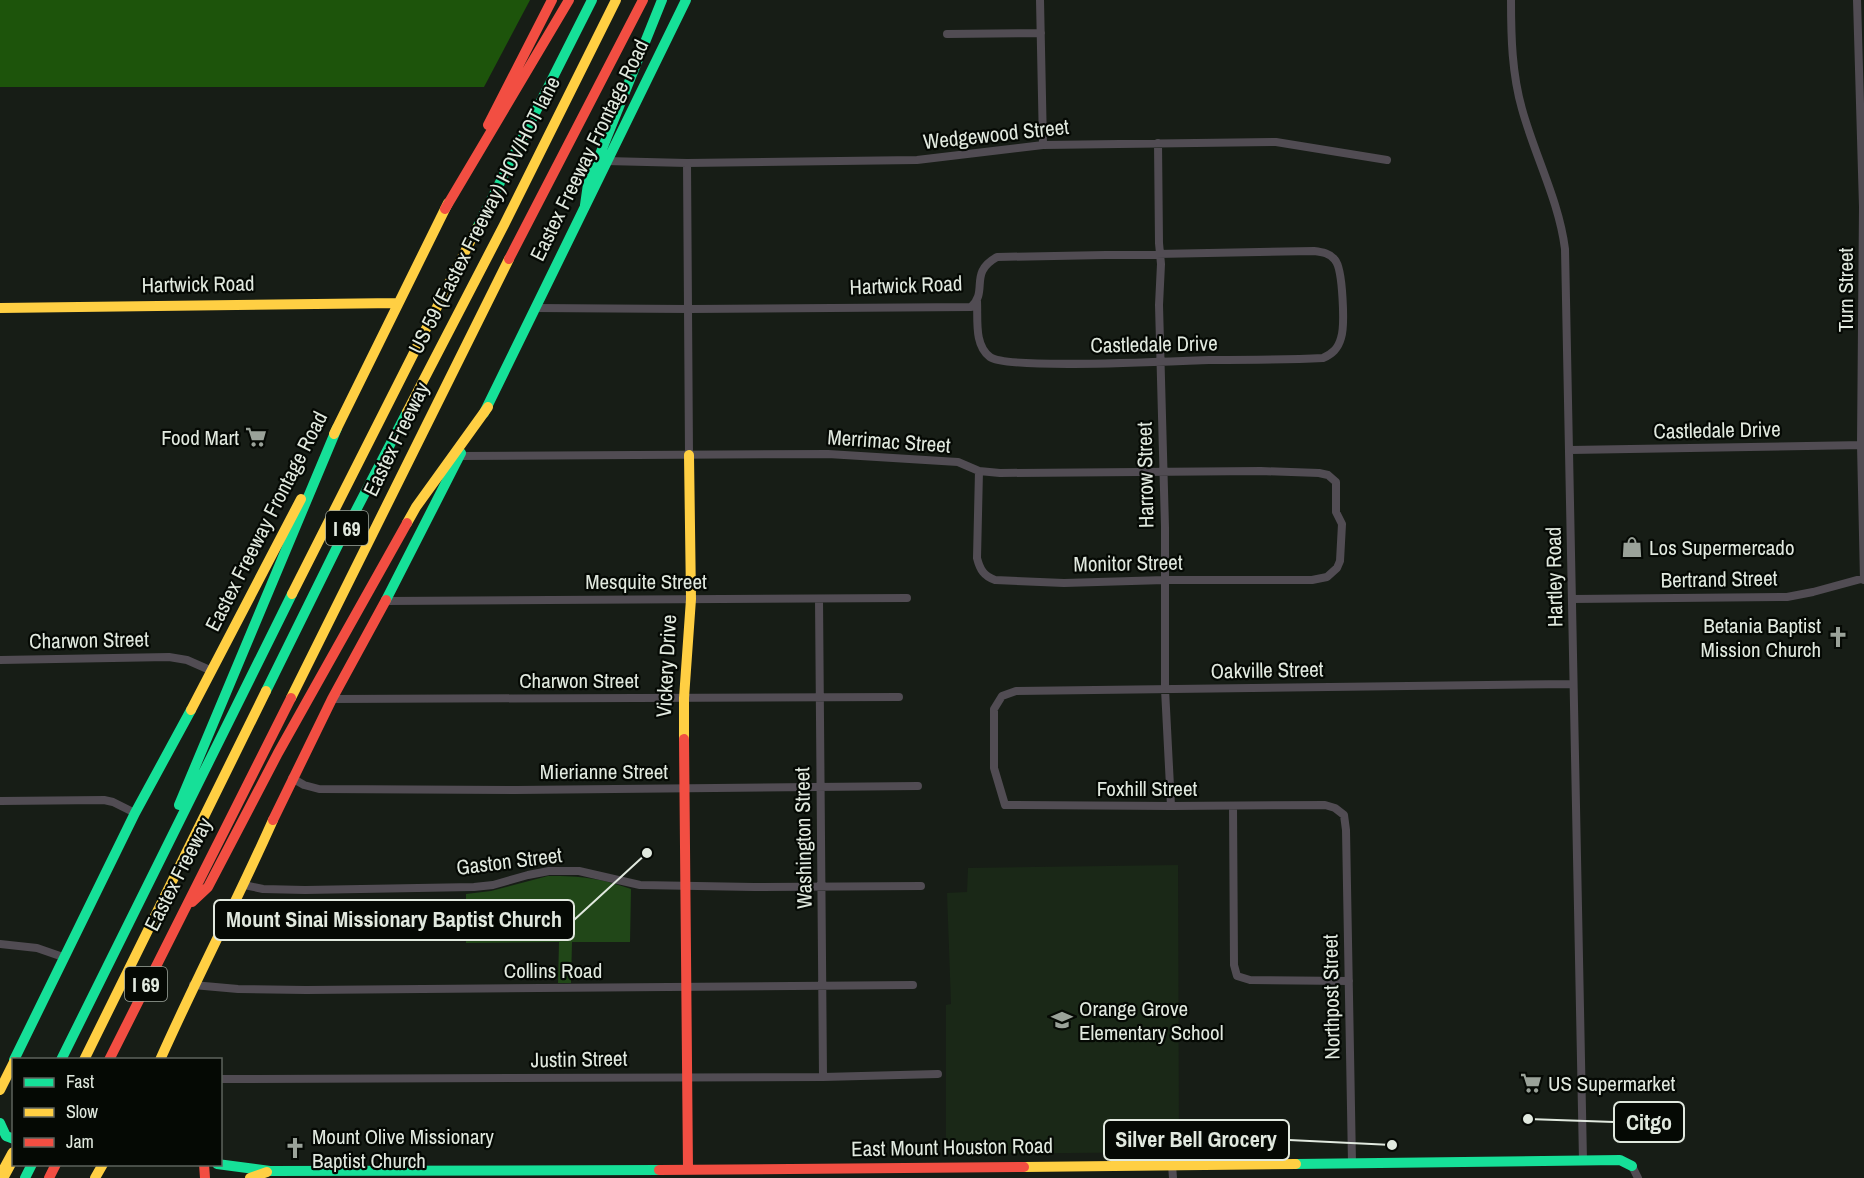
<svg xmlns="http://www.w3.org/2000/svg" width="1864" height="1178" viewBox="0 0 1864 1178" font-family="'Archivo Narrow',sans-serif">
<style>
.built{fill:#1a2817}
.green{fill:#214718}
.forest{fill:#1d540b}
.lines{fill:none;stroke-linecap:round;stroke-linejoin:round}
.street{stroke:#514c53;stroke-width:8}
.fast{stroke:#16e098;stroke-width:10}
.slow{stroke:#ffcf43;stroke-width:10}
.jam{stroke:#f24e42;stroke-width:10}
.slow-bridge{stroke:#ffcf43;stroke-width:14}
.labels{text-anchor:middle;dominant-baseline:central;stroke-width:4.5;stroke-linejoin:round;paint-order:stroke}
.shield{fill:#050904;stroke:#9fa69d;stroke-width:1.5}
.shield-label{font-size:20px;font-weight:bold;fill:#e1e9df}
.street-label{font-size:21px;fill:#e1e9df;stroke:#050904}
.poi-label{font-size:21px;fill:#e1e9df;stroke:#050904;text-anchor:start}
.leader{fill:none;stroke:#e1e9df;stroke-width:2}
.callout-dot{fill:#e1e9df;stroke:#050904;stroke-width:2}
.callout{fill:#050904;stroke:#e1e9df;stroke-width:2}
.callout-label{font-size:22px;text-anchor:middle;font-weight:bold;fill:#e1e9df}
</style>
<rect width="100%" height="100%" fill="#171d16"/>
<path class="built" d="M1178 865 1179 1152 946 1154V1005L951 1004 947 893 967 892 968 868Z"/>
<path class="green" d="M548 876C583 876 598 878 631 889L630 942H572L571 983H558L559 942 466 943V894L491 891Z"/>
<path class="forest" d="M0 0H530L484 87H0Z"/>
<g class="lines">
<path class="street" d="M1040 0 1043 145
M1511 0C1511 37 1512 74 1522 109 1535 156 1559 201 1565 249L1583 1161
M1857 0 1863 207 1861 445 1864 580
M947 34 1041 33
M1158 143 1159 243 1161 264 1159 305 1165 527V689L1171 806
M606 161 687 163 917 160 1043 145 1276 142 1387 160
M687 163 689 455
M535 308 689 309 971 307C989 291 968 273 997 257L1314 251C1322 252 1330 253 1335 260 1343 269 1345 326 1341 338 1338 349 1332 354 1323 358 1285 360 1247 360 1209 360 1176 361 1007 370 990 357 974 345 978 320 977 301
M1570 450 1864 445
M459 456 828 454 958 462 979 471 1000 473 1261 471 1319 473 1328 475 1336 482V512L1342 524 1340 561 1337 568 1327 577 1312 580H1165L1064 583 995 580C984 576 980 570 977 558L979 471
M819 599 823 1077
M1572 599 1787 597 1813 592 1864 578
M386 601 907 598
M0 660 169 657 187 660 212 671
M332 699 899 697
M292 778 304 785 319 789 516 790 918 786
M0 801 104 800 113 802 135 813
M1233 806 1234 965 1237 976 1250 980 1349 981
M244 885 263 889 305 890 474 887 493 885 528 875 549 871H579L640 885 754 887 921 886
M0 944 37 948 63 957
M193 985 238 989 306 990 913 985
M220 1079 823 1077 938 1074
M1352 1163 1346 830 1344 815 1335 808 1325 805 1171 806 1005 805 994 768V709L1002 696 1016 691 1573 684
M1172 1165 1173 1178
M1632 1166 1638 1178"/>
<path class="fast" d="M585 205 588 184 662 0
M477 228 592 0
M484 413 686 0
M386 600 461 453
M266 691 339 543 407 412
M179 805 337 428
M14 1060 135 813 191 710
M61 1060 292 594
M0 1123 6 1136 14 1139
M217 1164 270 1171 659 1170
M1296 1164 1620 1160 1632 1166
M25 1178 32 1164"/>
<path class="slow" d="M0 308 398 303
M407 412 504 225 616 0
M334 434 448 203
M407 523 416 507 488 407
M292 594 477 228
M291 698 509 259
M191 710 301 499
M684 739V698L691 599 689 455
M84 1060 266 691
M160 1060C196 979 237 901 273 820
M0 1090 14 1062
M1024 1167 1296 1164
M95 1178 103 1164
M250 1178 267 1172"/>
<path class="jam" d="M488 125 552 0
M445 209 569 0
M509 259 643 0
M684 739 688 1170
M273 820 332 699 386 600
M192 902 208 887 278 753 407 523
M109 1060 291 698
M204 1164 205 1178
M659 1170 1024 1167
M49 1178 56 1164"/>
<path class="slow-bridge" d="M1 1178 14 1154"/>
</g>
<defs>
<symbol id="supermarket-bare" viewBox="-9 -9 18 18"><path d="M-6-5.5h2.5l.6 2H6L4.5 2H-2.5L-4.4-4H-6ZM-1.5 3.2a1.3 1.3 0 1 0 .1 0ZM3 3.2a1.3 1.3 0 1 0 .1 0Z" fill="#9aa299" stroke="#050904" stroke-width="2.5" paint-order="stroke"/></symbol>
<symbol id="shop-bare" viewBox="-9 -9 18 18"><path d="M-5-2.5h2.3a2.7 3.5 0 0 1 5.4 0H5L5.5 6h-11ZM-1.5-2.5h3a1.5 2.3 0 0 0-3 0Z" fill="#9aa299" stroke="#050904" stroke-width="2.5" paint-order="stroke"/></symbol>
<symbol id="church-bare" viewBox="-9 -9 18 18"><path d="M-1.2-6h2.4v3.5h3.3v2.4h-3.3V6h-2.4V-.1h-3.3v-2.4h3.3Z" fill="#9aa299" stroke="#050904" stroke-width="2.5" paint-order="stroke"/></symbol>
<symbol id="school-bare" viewBox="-9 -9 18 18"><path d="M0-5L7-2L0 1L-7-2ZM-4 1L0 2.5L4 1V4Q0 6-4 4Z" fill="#9aa299" stroke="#050904" stroke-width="2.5" paint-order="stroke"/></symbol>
</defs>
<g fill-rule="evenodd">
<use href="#supermarket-bare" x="241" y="422" width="30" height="30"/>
<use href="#shop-bare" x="1617" y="532" width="30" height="30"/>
<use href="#church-bare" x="1823" y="622" width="30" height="30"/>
<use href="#school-bare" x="1047" y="1005" width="30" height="30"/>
<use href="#supermarket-bare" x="1516" y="1068" width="30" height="30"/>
<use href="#church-bare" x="280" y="1133" width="30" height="30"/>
</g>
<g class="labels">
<g class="shield">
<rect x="326" y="511" width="42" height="34" rx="4.5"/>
<rect x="125" y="967" width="42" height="34" rx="4.5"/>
</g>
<g class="shield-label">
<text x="347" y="528">I 69</text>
<text x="146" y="984">I 69</text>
</g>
<g class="street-label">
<text transform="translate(996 134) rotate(-6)">Wedgewood Street</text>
<text transform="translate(589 150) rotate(-64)">Eastex Freeway Frontage Road</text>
<text transform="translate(484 215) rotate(-63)">US 59 (Eastex Freeway) HOV/HOT lane</text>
<text transform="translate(198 284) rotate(-1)">Hartwick Road</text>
<text transform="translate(906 285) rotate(-2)">Hartwick Road</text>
<text transform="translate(1845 290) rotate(-90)">Turn Street</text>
<text transform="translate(1154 344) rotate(-1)">Castledale Drive</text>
<text transform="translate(1717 430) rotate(-1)">Castledale Drive</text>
<text transform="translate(396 439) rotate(-64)">Eastex Freeway</text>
<text transform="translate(889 441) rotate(4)">Merrimac Street</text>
<text transform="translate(1145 475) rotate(-91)">Harrow Street</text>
<text transform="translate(266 521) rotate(-63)">Eastex Freeway Frontage Road</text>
<text transform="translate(1128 563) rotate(-1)">Monitor Street</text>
<text transform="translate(1554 577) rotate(-91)">Hartley Road</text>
<text transform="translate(1719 579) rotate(-1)">Bertrand Street</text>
<text x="646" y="581">Mesquite Street</text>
<text transform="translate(89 640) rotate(-1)">Charwon Street</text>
<text transform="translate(666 666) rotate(-87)">Vickery Drive</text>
<text transform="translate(1267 670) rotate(-1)">Oakville Street</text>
<text x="579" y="680">Charwon Street</text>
<text x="604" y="771">Mierianne Street</text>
<text x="1147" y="788">Foxhill Street</text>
<text transform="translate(803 838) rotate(-91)">Washington Street</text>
<text transform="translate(509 861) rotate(-7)">Gaston Street</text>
<text transform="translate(178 874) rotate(-63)">Eastex Freeway</text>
<text x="553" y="970">Collins Road</text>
<text transform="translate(1331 997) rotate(-91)">Northpost Street</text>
<text transform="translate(579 1059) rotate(-1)">Justin Street</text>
<text transform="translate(952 1147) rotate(-1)">East Mount Houston Road</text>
</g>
<g class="poi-label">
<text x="239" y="437" text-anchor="end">Food Mart</text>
<text x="1649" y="547">Los Supermercado</text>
<text x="1821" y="625" text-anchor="end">Betania Baptist<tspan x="1821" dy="24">Mission Church</tspan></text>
<text x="1079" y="1008">Orange Grove<tspan x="1079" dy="24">Elementary School</tspan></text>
<text x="1548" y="1083">US Supermarket</text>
<text x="312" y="1136">Mount Olive Missionary<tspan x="312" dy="24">Baptist Church</tspan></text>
</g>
</g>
<path class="leader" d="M647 853L574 920M1528 1119L1614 1122M1392 1145L1289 1140"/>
<g class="callout-dot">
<circle cx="647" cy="853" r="6"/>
<circle cx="1528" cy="1119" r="6"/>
<circle cx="1392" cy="1145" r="6"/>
</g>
<g class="callout">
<rect x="214" y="900" width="360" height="40" rx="6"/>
<rect x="1614" y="1102" width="70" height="40" rx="6"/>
<rect x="1104" y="1120" width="185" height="40" rx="6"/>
</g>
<g class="callout-label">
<text x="394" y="927">Mount Sinai Missionary Baptist Church</text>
<text x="1649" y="1130">Citgo</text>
<text x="1196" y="1147">Silver Bell Grocery</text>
</g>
<rect x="12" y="1058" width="210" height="108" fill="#050904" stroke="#5d635c" stroke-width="1.5"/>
<rect x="24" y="1078" width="30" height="9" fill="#16e098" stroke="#5d635c" stroke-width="1.5"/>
<text x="66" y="1088" font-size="18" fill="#e1e9df">Fast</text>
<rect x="24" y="1108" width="30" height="9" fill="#ffcf43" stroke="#5d635c" stroke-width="1.5"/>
<text x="66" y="1118" font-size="18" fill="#e1e9df">Slow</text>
<rect x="24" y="1138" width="30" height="9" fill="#f24e42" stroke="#5d635c" stroke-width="1.5"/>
<text x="66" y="1148" font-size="18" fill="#e1e9df">Jam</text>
</svg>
